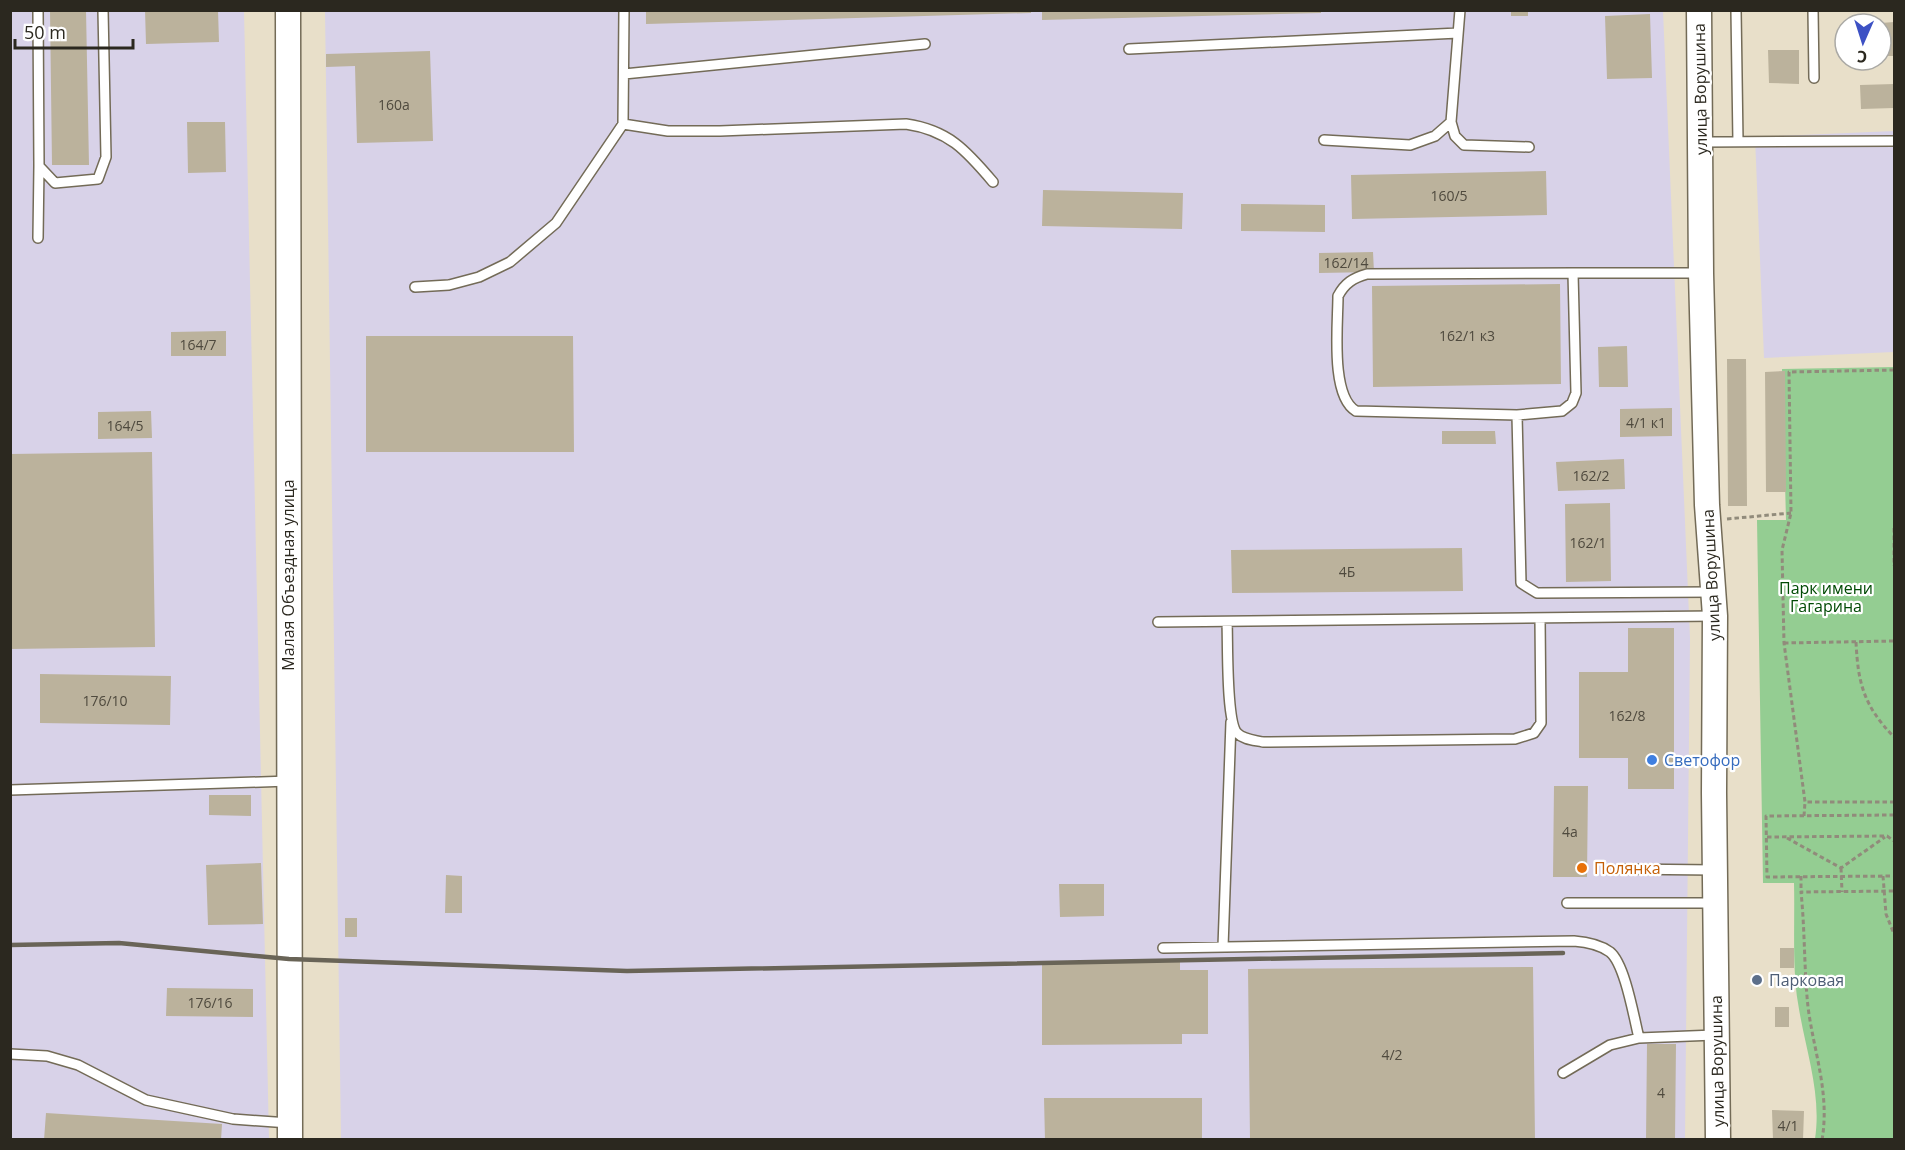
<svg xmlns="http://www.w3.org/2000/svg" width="1905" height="1150" viewBox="0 0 1905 1150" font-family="'Open Sans',sans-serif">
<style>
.industrial{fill:#d8d2e8}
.green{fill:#94cd92}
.building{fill:#bbb29c}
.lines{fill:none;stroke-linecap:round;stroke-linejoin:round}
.service-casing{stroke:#736b57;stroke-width:12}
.tertiary-casing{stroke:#736b57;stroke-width:27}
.path{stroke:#918b7b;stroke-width:3;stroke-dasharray:4.5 3;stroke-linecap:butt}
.service{stroke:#fff;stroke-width:9}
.tertiary{stroke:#fff;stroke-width:24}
.rail{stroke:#696457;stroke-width:4.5}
.shop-dot{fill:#3f7fe0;stroke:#fff;stroke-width:2}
.food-dot{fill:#e8710a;stroke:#fff;stroke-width:2}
.service-dot{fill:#5c6f8a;stroke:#fff;stroke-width:2}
.labels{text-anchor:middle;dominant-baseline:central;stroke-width:4.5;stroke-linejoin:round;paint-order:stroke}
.number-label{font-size:14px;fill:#4f4a3e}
.street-label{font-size:16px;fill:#2b281f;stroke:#fff}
.park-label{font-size:16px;fill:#004a04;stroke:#fff}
.shop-label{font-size:16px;fill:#366cbe;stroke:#fff;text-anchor:start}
.food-label{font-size:16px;fill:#c56008;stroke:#fff;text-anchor:start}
.service-label{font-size:16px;fill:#4e5e75;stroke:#fff;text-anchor:start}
</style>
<rect width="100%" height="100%" fill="#e8dfc9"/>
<path class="industrial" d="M10 11H244L269 1139H11Z
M325 11H1663L1690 638 1685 1139H341Z
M1894 131V352L1764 358 1755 137Z"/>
<path class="green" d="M1894 367V1139H1815C1822 1093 1805 1049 1798 1003 1792 968 1795 920 1794 883H1763L1757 520H1786L1782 369Z"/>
<path class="building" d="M50 10H86L89 165H52Z
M145 10H218L219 42 146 44Z
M646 10H1031V13L646 24Z
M1042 10H1321V13L1042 20Z
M1511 10H1528V16H1511Z
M1650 14 1652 78 1607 79 1605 16Z
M1894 22V56H1881V23Z
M1768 50H1799V84L1769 83Z
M430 51 433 141 357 143 355 66 326 67V54Z
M1894 84V108L1861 109 1860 85Z
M187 122H225L226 172 188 173Z
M1546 171 1547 215 1352 219 1351 175Z
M1043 190 1183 193 1182 229 1042 226Z
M1241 204 1325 205V232L1241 231Z
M1373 252 1374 272 1319 273V253Z
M1560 284 1561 384 1373 387 1372 286Z
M226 331V356H171V332Z
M366 336H573L574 452H366Z
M1627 346 1628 387H1599L1598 347Z
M1727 359H1746L1747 506H1728Z
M1785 371 1786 492H1766L1765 372Z
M1672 408V436L1620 437V409Z
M151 411 152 438 98 439V412Z
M1442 431H1495L1496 444H1442Z
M152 452 155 647 10 649V454Z
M1624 459 1625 489 1558 491 1556 462Z
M1610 503 1611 581 1566 582 1565 504Z
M1462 548 1463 591 1232 593 1231 550Z
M1628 628H1674V789H1628V758H1579V672H1628Z
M40 674 171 676 170 725 40 723Z
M1554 786H1588L1587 877H1553Z
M209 795H251V816L209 815Z
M261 863 263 924 208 925 206 865Z
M446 875 462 876V913H445Z
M1059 884H1104V916L1060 917Z
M345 918H357V937H345Z
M1780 948H1794V968H1780Z
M1042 962H1180V970H1208V1034H1182V1044L1042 1045Z
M1533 967 1535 1140H1250L1248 969Z
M167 988 253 989V1017L166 1016Z
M1775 1007H1789V1027H1775Z
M1647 1044H1676L1675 1140H1646Z
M1044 1098H1202V1140H1045Z
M1772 1110 1804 1111 1803 1140H1773Z
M46 1113 222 1124 221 1140H44Z"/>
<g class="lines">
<defs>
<path id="service" d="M38 10 39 166 55 183 98 179 106 157 103 10
M1460 10 1451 122 1455 136 1464 145 1529 147
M1736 10 1738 142
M1813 10 1814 78
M1129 49 1458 33
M624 74 925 44
M623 124 668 131H720L906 124C948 130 966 150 993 182
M1324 140 1410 145 1435 136 1451 122
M1702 142 1894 141
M38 238 39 166
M1573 273 1576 393 1572 403 1562 411 1517 415 1356 411C1330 396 1338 324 1338 296 1345 283 1353 278 1367 274Z
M1573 273H1701
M415 287 449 285 479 277 510 262 556 223 623 124 624 10
M1517 415 1521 583 1537 593 1713 592
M1158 622 1715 616
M1227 622C1228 642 1226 721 1237 733 1244 740 1254 740 1263 742L1515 739 1534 733 1541 723 1540 618
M10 790 289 781
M1621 869 1715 870
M1567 903H1715
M1223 947 1231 722
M1163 948 1574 941C1587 942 1599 944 1610 952 1625 964 1634 1018 1639 1038
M10 1054 47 1056 78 1065 146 1100 233 1119 289 1123
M1563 1073 1610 1045 1639 1038 1715 1035"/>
<path id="tertiary" d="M288 10 290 1140
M1699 10 1701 273 1707 505 1715 616 1714 793 1718 1140"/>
</defs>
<use href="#service" class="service-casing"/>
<use href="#tertiary" class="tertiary-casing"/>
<path class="path" d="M1894 370 1789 372 1791 513 1782 550 1784 643 1805 802H1894
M1727 519 1791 513
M1894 528V566
M1856 642C1858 684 1864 706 1894 737
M1784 643 1894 641
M1894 815 1766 816 1767 877 1894 876
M1804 816 1805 802
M1767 837 1887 836 1894 841
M1787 838 1841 868 1885 837
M1841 868 1842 892
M1801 876V892
M1883 876 1886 914 1894 934
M1822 1140C1830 1093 1814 1053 1808 1007 1804 969 1805 931 1801 892L1894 891"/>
<use href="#service" class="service"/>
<use href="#tertiary" class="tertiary"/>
<path class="rail" d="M10 945 119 943 289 959 627 971 1563 953"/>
</g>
<circle class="shop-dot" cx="1652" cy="760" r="6"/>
<circle class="food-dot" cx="1582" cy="868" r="6"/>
<circle class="service-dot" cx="1757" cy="980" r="6"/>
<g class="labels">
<g class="number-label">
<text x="394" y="104">160а</text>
<text x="1449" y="195">160/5</text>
<text x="1346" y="262">162/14</text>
<text x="1467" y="335">162/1 к3</text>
<text x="198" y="344">164/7</text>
<text x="1646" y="422">4/1 к1</text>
<text x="125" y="425">164/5</text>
<text x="1591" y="475">162/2</text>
<text x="1588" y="542">162/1</text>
<text x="1347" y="571">4Б</text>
<text x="105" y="700">176/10</text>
<text x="1627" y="715">162/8</text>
<text x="1570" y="831">4а</text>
<text x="210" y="1002">176/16</text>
<text x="1392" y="1054">4/2</text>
<text x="1661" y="1092">4</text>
<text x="1788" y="1125">4/1</text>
</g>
<g class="street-label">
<text transform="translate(1700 89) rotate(-91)">улица Ворушина</text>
<text transform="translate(288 575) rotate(-90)">Малая Объездная улица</text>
<text transform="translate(1711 575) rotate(-93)">улица Ворушина</text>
<text transform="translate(1717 1061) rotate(-91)">улица Ворушина</text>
</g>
<g class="park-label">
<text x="1826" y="588">Парк имени<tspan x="1826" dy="18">Гагарина</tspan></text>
</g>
<g class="shop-label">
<text x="1664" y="760">Светофор</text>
</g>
<g class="food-label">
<text x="1594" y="868">Полянка</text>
</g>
<g class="service-label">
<text x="1769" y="980">Парковая</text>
</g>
</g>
<rect width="1905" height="1150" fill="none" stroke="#2b281f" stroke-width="24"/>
<g transform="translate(1863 42) rotate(183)"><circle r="28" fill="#ffffff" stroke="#aaa9a5" stroke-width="1.5"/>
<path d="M0-4.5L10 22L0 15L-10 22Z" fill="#3d51c4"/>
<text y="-9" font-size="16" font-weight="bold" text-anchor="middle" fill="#2b281f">С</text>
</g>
<path d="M15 39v9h118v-9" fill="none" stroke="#2b281f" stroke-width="3"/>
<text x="24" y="39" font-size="18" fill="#2b281f" stroke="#ffffff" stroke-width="4.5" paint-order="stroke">50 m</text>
</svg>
